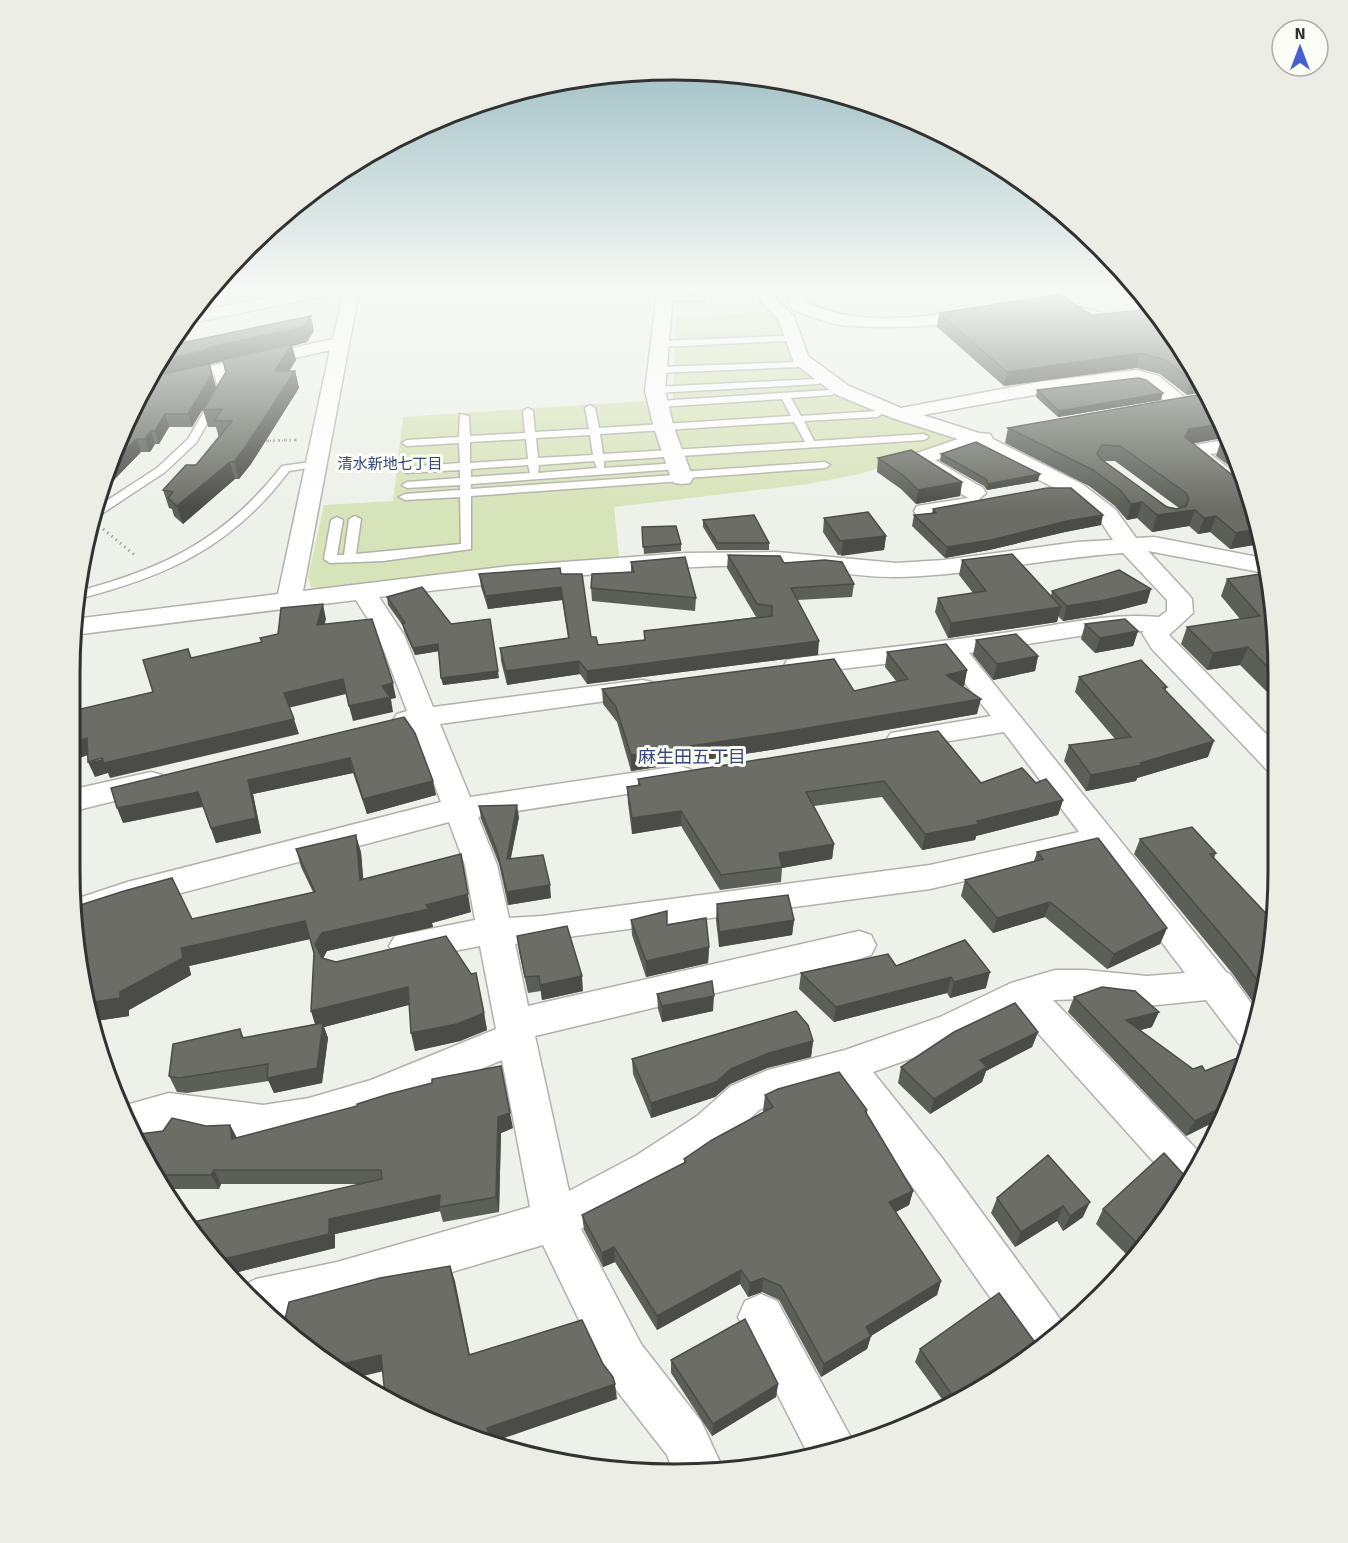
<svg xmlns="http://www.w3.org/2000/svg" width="1348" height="1543" viewBox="0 0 1348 1543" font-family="Signika,'Noto Sans JP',sans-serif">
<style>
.green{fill:#d7e3b8}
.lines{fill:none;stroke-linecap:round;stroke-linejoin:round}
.lane-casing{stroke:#b0b2aa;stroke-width:3}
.street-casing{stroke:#b0b2aa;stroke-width:3}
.primary-casing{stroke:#b0b2aa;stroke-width:3}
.path-far1{stroke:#9fa19b;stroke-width:2;stroke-dasharray:1 3;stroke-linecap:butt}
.path{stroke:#9fa19b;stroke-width:3;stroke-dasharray:1.5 4;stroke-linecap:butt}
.lane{fill:#fff;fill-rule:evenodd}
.street{fill:#fff;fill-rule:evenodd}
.primary{fill:#fff;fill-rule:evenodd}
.wall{fill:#5c5e58;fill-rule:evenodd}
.shaded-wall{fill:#4b4c47}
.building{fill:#6b6d66;stroke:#4b4c47;stroke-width:1.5;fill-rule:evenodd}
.labels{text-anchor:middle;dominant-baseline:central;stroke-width:6;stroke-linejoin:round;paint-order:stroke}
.far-neighbourhood-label{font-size:15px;fill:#374681;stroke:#fcfef6}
.neighbourhood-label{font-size:18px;fill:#374681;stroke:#fcfef6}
.rim{fill:none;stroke:#323330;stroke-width:3}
</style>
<rect width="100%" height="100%" fill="#eef1e9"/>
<path class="green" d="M778 313 795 359 834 392 951 436 955 443 860 474 808 484 614 507 619 556 617 560 324 589 311 587 308 577 324 505 393 501 403 417 673 399 676 317Z"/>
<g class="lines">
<defs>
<path id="lane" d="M697 292H705L704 301 664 300 660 298 664 296H697Z
M1064 303 1110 315 1111 317 1107 320 1061 307 1060 305Z
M783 336 786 337V341L660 347 656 344 660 341Z
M796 362 801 365 799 367 657 373 652 370 657 367Z
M218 367 223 370 228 387 196 443 165 472 97 517 92 518 94 509 157 468 188 439 218 387 214 374 204 376 199 373Z
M816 379 821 382 819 384 655 393 650 390 655 387Z
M829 390 834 393 832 395 791 398 801 416 877 411 882 414 877 417 804 421 814 441 924 434 929 437 924 440 604 461V468L678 463 683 466 678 469 471 484V489L675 475 680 472 825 462 830 465 825 468 687 478 682 481 471 496V549L383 561 330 563 324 559 331 520 337 517 343 520 337 555H344L349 519 355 516 361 519 356 554 461 544 460 497 405 500 399 497 405 494 460 490V485L407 488 402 485 407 482 460 478V470L406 473 401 470 406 467 460 463 459 443 407 446 402 443 407 440 459 437 460 414 469 416 470 436 525 433 523 411 528 408 533 411 535 432 589 429 585 408 590 405 595 408 599 428 791 416 782 399 658 407 653 404 658 401ZM794 422 805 442 603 454 600 434ZM590 435 593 455 538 458 536 438ZM526 439 528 459 470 463V442ZM594 461 597 468 538 473 539 465ZM528 465 530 473 471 477V469Z
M317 461 321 462V466L289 471C231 548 166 577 74 600L75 592C164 569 225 539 282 466Z"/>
<path id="street" d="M339 292H355L358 297 303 591 510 566 686 553 777 552 896 563 944 560 1077 542 1113 540 1099 519 1066 494 976 447 935 460 983 488 986 493 979 499 984 504 981 509 925 518 917 516 914 511 917 506 968 498 911 463 907 459 911 455 958 439 892 418 835 394 794 363 778 318 761 302 758 292H774L777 300 794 316 808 356 849 386 901 408 1039 382 1136 370 1159 376 1192 404 1189 408C1168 413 1155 386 1136 382L1039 394 923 415 979 433 990 434 993 439 1082 484 1115 509 1136 538 1154 537 1263 558 1265 573 1148 551 1188 594 1192 599 1193 613 1169 635 1278 746V773L1267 770 1152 649 1142 633 1144 631 1105 632 969 653 1226 972 1230 974 1259 1014 1249 1048 1240 1045 1206 1000 1147 1006 1085 999 1053 1000 1203 1156 1185 1191 1178 1189 1019 1012 966 1039 873 1072 942 1158 1063 1323 1065 1325 1029 1353 912 1186 837 1085 776 1102 759 1110 725 1142 667 1183 581 1229 641 1344 701 1421 724 1471 714 1473 673 1471 667 1455 607 1378 543 1245 337 1306 275 1320 240 1287 256 1279 337 1262 530 1207 502 1060 390 1108 309 1134 263 1141 169 1129 133 1139 132 1137 120 1107 126 1105 169 1093 263 1105 309 1098 371 1080 496 1029 480 946 407 960 395 956 389 946 395 936 475 920 465 865 449 822 132 906 76 925 73 900 127 882 441 802 413 728 397 726 393 720 397 714 407 711 378 635 356 600 73 635 74 619 278 594 330 350 218 376 211 374 209 370 211 366 333 339 342 297ZM1123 553 1167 600V611L1159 617C1108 612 1060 625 1010 632 939 642 868 650 797 658L787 660 784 666 787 672 797 674 944 657 991 716 891 733 886 740 891 747 901 749 1004 732 1079 832 930 865 542 916 509 918 497 865 478 817 679 786 690 783 694 776 690 769 679 766 470 797 440 724 642 696 652 694 656 688 652 682 642 680 433 707 404 635 379 597C460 587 541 578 623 572 673 568 725 564 776 566 817 568 857 578 898 577 974 575 1048 558 1123 553ZM1093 851 1185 973 1147 976 1085 970H1055L1011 983 940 1017 845 1050 768 1070 731 1086 697 1116 637 1155 569 1191 535 1036 859 959 871 955 876 945 871 935 859 931 528 1006 515 944 930 889Z
M657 292H673L665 391 674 428 693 478 690 483 682 484 674 483 671 478 654 428 645 391Z
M787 292H803L806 302C860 328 922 317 979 309L987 314C976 329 862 328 841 325 823 322 808 316 792 309Z
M1229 439 1234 451 1210 454 1248 483 1251 501 1242 500 1182 451 1185 447Z
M151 772 162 775 166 782 162 789 70 812V790Z
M761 1294 777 1301 855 1445 808 1454 738 1317 745 1301Z"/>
<path id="primary" d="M296 292H329L326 296 320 297 181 325 189 313Z"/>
</defs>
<use href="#lane" class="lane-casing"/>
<use href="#street" class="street-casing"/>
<use href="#primary" class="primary-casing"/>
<path class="path-far1" d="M262 441 297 440"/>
<path class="path" d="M262 441 297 440
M103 529 137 557"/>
<use href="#lane" class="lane"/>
<use href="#street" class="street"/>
<use href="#primary" class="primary"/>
</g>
<path class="wall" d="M207 292H215L212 298H201Z
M939 313 1092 315 1198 372 1187 395 1160 374 1136 368 1004 386 937 327Z
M314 331 307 342 292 346 296 360 289 371H295L299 388 251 464 239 479H235L183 524 174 516 172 509 169 508 163 490 196 465 219 438 216 427H208L203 410 226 372 223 361 211 364 209 365 216 387 192 427H169L159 444H155L150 452H141L107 487H99L101 479 147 378 157 375 154 366Z
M1037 390 1161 400 1058 417 1036 397Z
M1208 393 1228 437 1193 443 1260 544 1230 549 1210 532 1198 534 1189 526 1152 532 1137 518 1127 520 1115 506 1089 486 1005 443 1008 428ZM1103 461H1115L1179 508 1177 509 1167 507Z
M1228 439 1247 479 1216 456 1221 440Z
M941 454 1038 481 987 490 984 486 940 461Z
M878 458 962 482 960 496 916 504 901 489 877 472Z
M933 509 1101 525 1065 532 989 550 945 558 912 526 914 515 932 513Z
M824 518 886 536 884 550 838 555 823 532Z
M703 520 769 543V550H717L703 527Z
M642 527 681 544V551L644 554Z
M728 555 784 563 854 584 852 597 797 600 818 655 587 684 580 674 507 685 501 661 500 648 568 638 562 600 488 609 481 587 479 574H561L591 637 598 645 644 640V631L756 617 727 568Z
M962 560 1051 596 1052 591 1147 603 1100 615 1063 621 1058 616 1057 622 948 638 935 612 938 598 973 593 959 575Z
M631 562 696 598 695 611 592 601 591 588 631 572Z
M1227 579 1278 634V703L1240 665 1207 670 1181 644 1187 627 1240 619 1221 596Z
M387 597 451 624 499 678 443 685 439 651 415 655 404 631 403 626 388 605Z
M1085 624 1138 631 1133 646 1095 653 1081 639Z
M976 640 1038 656 1035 671 993 680 973 655Z
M887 652 967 670 964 686H962L977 714 777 749 631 771 617 722 603 704 602 689 854 691 896 681 885 667Z
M1079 677 1167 687 1165 691 1208 757 1137 778 1136 781 1086 791 1064 761 1069 745 1115 739 1075 692Z
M404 717 436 795 367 814 353 773 253 794 261 833 216 843 203 807 123 823Z
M638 779 1036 783 1063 800 1058 815 976 836 975 840 922 850 882 797 814 806 834 844 832 859 782 868 781 882 720 890 681 826 632 834 628 803 627 787 638 786Z
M479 806 519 817 511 858 551 898 508 905 499 864 481 819Z
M1140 839 1216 853 1214 858 1267 987 1260 1012 1232 973 1134 854Z
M296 849 361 852 363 880 471 912 432 923 433 927 327 951 323 958 484 1013 487 1030 460 1041 415 1051 409 1005 324 1027 328 1038 322 1083 274 1093 269 1081 187 1093 177 1092 169 1076 240 1029 244 1038 315 1024 311 1011 314 953 310 939 189 966 191 975 129 1010V1016L89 1022 74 907 192 919 313 892 301 867Z
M1037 852 1167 928 1160 944 1107 969 1045 917 993 933 961 896 965 880 1034 861Z
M717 904 794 920 792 935 719 947 716 920Z
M631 920 667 925 709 947 708 963 646 977 632 935Z
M517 936 583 991 542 1000 541 991 528 993 519 952Z
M965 940 986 988 950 998 947 993 834 1022 799 989 801 973 896 966Z
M657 994 713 1011 662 1022 658 1009Z
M1074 997 1152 1027 1140 1030 1193 1069 1205 1071 1233 1100 1224 1117 1186 1136 1068 1012Z
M1038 1032 1032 1047 986 1071 982 1082 930 1114 898 1083 901 1067Z
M813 1041 811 1057 767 1068 730 1084 715 1097 651 1118 633 1074 632 1059Z
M765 1095 867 1110V1114L913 1191 909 1205 896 1212 941 1281 937 1295 871 1336 867 1349 821 1377 779 1300 762 1292 748 1297 740 1284 657 1330 615 1262 603 1267 584 1230 582 1215 684 1163V1159L764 1112 763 1111Z
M230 1125 237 1138 513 1128 501 1133 499 1212 443 1222 440 1211 335 1234V1248L226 1275 359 1184H221L219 1189H167L132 1137 206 1126Z
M1048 1155 1083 1217 1063 1231 1057 1221 1015 1247 991 1213 997 1198Z
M1185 1176 1177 1205 1132 1260 1096 1224 1103 1209Z
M1034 1341 977 1393 947 1406 915 1362 920 1349Z
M671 1360 778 1384 776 1397 712 1436 671 1373Z"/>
<path class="shaded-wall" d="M211 292H215L212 298Z
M311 316 314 331 307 342 292 346 296 360 279 388 275 371 291 346 211 364 208 367 158 379 154 366 157 361 206 348Z
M1140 353 1136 368 1004 386 1007 372Z
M295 371 299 388 251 464 239 479 234 462Z
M212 374 216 387 192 427 188 414Z
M1201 379 1207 392 1187 395 1191 380Z
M1163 393 1161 400 1058 417 1059 411Z
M165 414 169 427 159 444 155 431Z
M1222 424 1228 437 1185 445V437L1189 429Z
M151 431 155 444 150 452 145 439Z
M137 439 141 452 107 487 103 476 105 470Z
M230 462 235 479 183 524 177 506Z
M1040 474 1038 481 987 490 988 484Z
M962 482 960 496 916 504 918 490Z
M1142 502 1137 518 1127 520 1131 504Z
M1195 510 1189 526 1152 532 1157 515Z
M1103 515 1101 525 1065 532 989 550 945 558 947 547 1067 521Z
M1216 516 1210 532 1198 534 1204 518Z
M1257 529 1260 544 1230 549 1236 533Z
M886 536 884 550 841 556 843 541Z
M84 552 87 561 82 563Z
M561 587 562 600 488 609 486 596Z
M1151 589 1147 603 1100 615 1063 621 1067 606Z
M323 604 326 619 321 640 317 625Z
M1061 607 1057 622 948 638 951 623Z
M1138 631 1133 646 1095 653 1100 638Z
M819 641 818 655 587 684V671Z
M438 644 440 651 415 655 413 648Z
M1248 647 1240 665 1207 670 1213 653Z
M1038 656 1035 671 993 680 997 664Z
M579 661 580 674 507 685 506 671Z
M967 670 964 686 943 690 946 675Z
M498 671 499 678 443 685 441 678Z
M343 679 346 694 288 708 284 693Z
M393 683 396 698 391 699 393 712 353 721 349 706 382 686Z
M981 699 977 714 777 749 631 771V755Z
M294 719 299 734 110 778 108 773 95 777 88 762Z
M87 738 94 753 71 761V743Z
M1214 741 1208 757 1137 778 1136 781 1086 791 1091 775 1140 763Z
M350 758 353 773 253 794 261 833 216 843 211 828 248 780Z
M433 781 436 795 367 814 363 799Z
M198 792 203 806 123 823 117 808Z
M1063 800 1058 815 976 836 975 840 922 850 925 834Z
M517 805 519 817 508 871 507 859Z
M681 811V826L632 834V818Z
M356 835 361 852 365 898 360 880Z
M834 844 832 859 782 868 779 853Z
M550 885 551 898 508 905 507 892Z
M468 894 471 912 432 923 433 927 327 951 321 962 315 944 322 933Z
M1050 902 1045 917 993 933 997 918Z
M794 920 792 935 719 947V932Z
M305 921 310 939 189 966 191 975 129 1010V1016L89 1022 87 1003 120 992 181 948Z
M1167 928 1160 944 1107 969 1114 954Z
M709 947 708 963 646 977V961Z
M990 972 986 988 950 998 954 982Z
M582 976 583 991 542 1000 540 985Z
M951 977 947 993 834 1022 836 1007Z
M408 987 412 1004 324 1027 328 1038 322 1083 274 1093 267 1078 317 1029 311 1011Z
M714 996 713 1011 662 1022V1006Z
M1159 1012 1152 1027 1119 1036 1126 1020Z
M484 1013 487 1030 460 1041 415 1051 411 1033Z
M1038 1032 1032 1047 986 1071 982 1082 930 1114 934 1099 980 1060Z
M813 1041 811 1057 767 1068 730 1084 715 1097 651 1118V1103L769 1053Z
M1232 1102 1224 1117 1186 1136 1195 1121Z
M510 1113 513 1128 501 1133 499 1212 496 1197 498 1117Z
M230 1125 238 1140 232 1139Z
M214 1170 221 1184 219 1189 211 1175Z
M913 1191 909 1205 886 1217 889 1202Z
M440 1195 439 1207 440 1211 335 1234V1248L226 1275 219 1268 215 1261 329 1219Z
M1090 1202 1083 1217 1063 1231 1070 1216Z
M1063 1206 1057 1221 1015 1247 1021 1232Z
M614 1247 615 1262 603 1267 602 1253Z
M450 1266 455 1281 473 1370 469 1355Z
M741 1270 740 1284 657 1330V1316Z
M763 1278 762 1292 748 1297 750 1283Z
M941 1281 937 1295 866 1339 871 1336 867 1349 821 1377 824 1364 866 1327Z
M381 1355 388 1370 355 1378 339 1368 337 1365Z
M615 1384 617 1399 493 1442 484 1439 487 1428Z
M778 1384 776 1397 712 1436 713 1424Z"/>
<path class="building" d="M1056 295 1063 297 1092 315 1153 309 1198 372 1201 379 1191 380 1165 360 1140 353 1007 372 939 313Z
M311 316 303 327 206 348 204 351 157 361 167 346Z
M292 344 275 371H295L246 446 234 462H230L177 506 168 498 173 492 163 490 186 465H196L232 421H214L222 409 203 410 226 372 223 360Z
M209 364 212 374 188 414H165L155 431H151L145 439H137L105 470 147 378Z
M1138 378 1146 380 1163 393 1059 411 1037 390Z
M1208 393 1222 424 1189 429 1185 437 1246 486H1248L1257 529 1236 533 1216 516 1204 518 1195 510 1157 515 1142 502 1131 504 1120 490 1093 470 1008 428ZM1102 445 1120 446 1186 493 1189 499 1186 506 1177 509 1167 507 1101 459 1097 454Z
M1228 439 1233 449 1221 440Z
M976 442 1040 474 988 484 986 479 941 454Z
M911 450 962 482 918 490 903 475 878 458Z
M1047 488H1071L1103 515 1067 521 991 540 947 547 914 515 936 513 933 509Z
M868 512 886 536 840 541 824 518Z
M754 515 769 543H717L703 520Z
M676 526 681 544 643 547 642 527Z
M1012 554 1061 607 951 623 938 598 986 591 962 560Z
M728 555 780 556 784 563 825 560 842 562 854 584 791 588 819 641 587 671 579 661 506 671 500 648 569 638 561 587 486 596 479 574 560 568 561 574H582L591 637H596L598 645 645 640 644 631 772 616V606L757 604Z
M685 557 696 598 591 588 592 574 634 572 631 562Z
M1119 570 1151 589 1105 600 1067 606 1052 591Z
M1266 573 1278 634V678L1248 647 1213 653 1187 627 1260 616 1227 579Z
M422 587 451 624 490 619 498 671 441 678 438 644 413 648 402 623H405L387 597Z
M323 604 317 625 372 619 393 683 382 686 390 697 349 706 343 679 284 693 294 719 104 763 102 758 88 762 87 738 71 743 72 711 153 692 143 660 188 649 191 658 262 642 260 638 278 634 281 608Z
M1125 619 1138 631 1100 638 1085 624Z
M1016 634 1038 656 997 664 976 640Z
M946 644 967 670 946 675 981 699 778 733 631 755 616 707 602 689 834 659 854 691 908 679 887 652Z
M1141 660 1167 687 1163 688 1214 741 1140 763 1142 765 1091 775 1069 745 1131 737 1079 677Z
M404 717 415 733 433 781 363 799 350 758 248 780 256 818 211 828 198 792 117 808 111 788Z
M938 731 981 783 1022 768 1036 783 1046 779 1063 800 977 821 979 824 925 834 884 781 806 792 834 844 779 853 782 867 721 875 681 811 632 818 627 787 640 785 638 779Z
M517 805 507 859 543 855 550 885 507 892 497 851 479 806Z
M1192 827 1216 853 1210 854 1274 922 1267 987 1266 992 1240 957 1140 839Z
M356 835 360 880 461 854 468 894 426 905 429 909 322 933 315 944 322 958 336 962 446 936 471 974 476 973 484 1013 457 1024 411 1033 408 987 311 1011 314 953 305 921 181 948 183 958 120 992V998L87 1003 74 907 124 891 172 878 192 919 315 892 296 849Z
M1098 838 1167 928 1114 954 1050 902 997 918 965 880 1043 859 1037 852Z
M788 895 794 920 719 932 717 904Z
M667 911V925L706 918 709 947 646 961 631 920Z
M567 926 582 976 540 985 539 976 525 977 517 936Z
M965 940 990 972 954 982 951 977 836 1007 801 973 888 954 896 966Z
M712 981 714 996 662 1006 657 994Z
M1102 987 1135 991 1159 1012 1126 1020 1193 1069 1202 1066 1205 1071 1247 1054 1232 1102 1195 1121 1074 997Z
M1015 1003 1038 1032 980 1060 987 1067 934 1099 901 1067 954 1032Z
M796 1011 808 1025 813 1041 769 1053 731 1069 716 1082 651 1103 632 1059Z
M323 1023 317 1068 267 1078 268 1064 179 1078 169 1076 173 1044 240 1029 242 1038Z
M501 1066 510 1113 498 1117 496 1197 439 1207 440 1195 329 1219V1234L215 1261 189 1223 382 1179 381 1170H214L211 1175H157L131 1135 163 1131 172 1118 206 1126 230 1125 232 1139 357 1106V1104L389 1094 432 1083V1079Z
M839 1072 867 1110 865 1111 913 1191 889 1202 941 1281 866 1327 871 1336 824 1364 781 1286 763 1278 750 1283 741 1270 657 1316 614 1247 602 1253 582 1215 686 1162 684 1159 712 1140 773 1107 765 1095 778 1089Z
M1164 1153 1185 1176 1192 1178 1177 1205 1142 1248 1103 1209Z
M1048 1155 1090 1202 1070 1216 1063 1206 1021 1232 997 1198Z
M450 1266 469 1355 582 1320 603 1364 613 1377 615 1384 487 1428 489 1438 484 1439 443 1428 385 1395 381 1355 337 1365H334L306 1349 283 1328 289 1302 380 1278Z
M999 1293 1034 1341H1038L1041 1344 977 1393 957 1402 920 1349Z
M745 1319 778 1384 713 1424 671 1360Z"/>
<linearGradient id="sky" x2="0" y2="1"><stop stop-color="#8ab1b8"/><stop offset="0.57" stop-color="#f7f9f5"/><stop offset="1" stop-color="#f7f9f5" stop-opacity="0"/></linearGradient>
<rect width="1348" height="508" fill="url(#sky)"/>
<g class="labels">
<g class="far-neighbourhood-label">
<text x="390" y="464">清水新地七丁目</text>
</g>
<g class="neighbourhood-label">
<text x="692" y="757">麻生田五丁目</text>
</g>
</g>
<path d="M0 0H1348V1543H0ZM674 80H674A594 594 0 0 1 1268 674V870A594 594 0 0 1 674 1464H674A594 594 0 0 1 80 870V674A594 594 0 0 1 674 80Z" fill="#eceee6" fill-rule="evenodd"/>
<path class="rim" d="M674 80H674A594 594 0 0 1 1268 674V870A594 594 0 0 1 674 1464H674A594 594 0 0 1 80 870V674A594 594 0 0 1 674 80Z"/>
<g transform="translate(1300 48)"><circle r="28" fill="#fcfef6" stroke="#abada7" stroke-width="1.5"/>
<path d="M0-4.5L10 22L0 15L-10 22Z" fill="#475fd3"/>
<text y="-9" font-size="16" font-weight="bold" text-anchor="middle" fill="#323330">N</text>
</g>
</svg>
